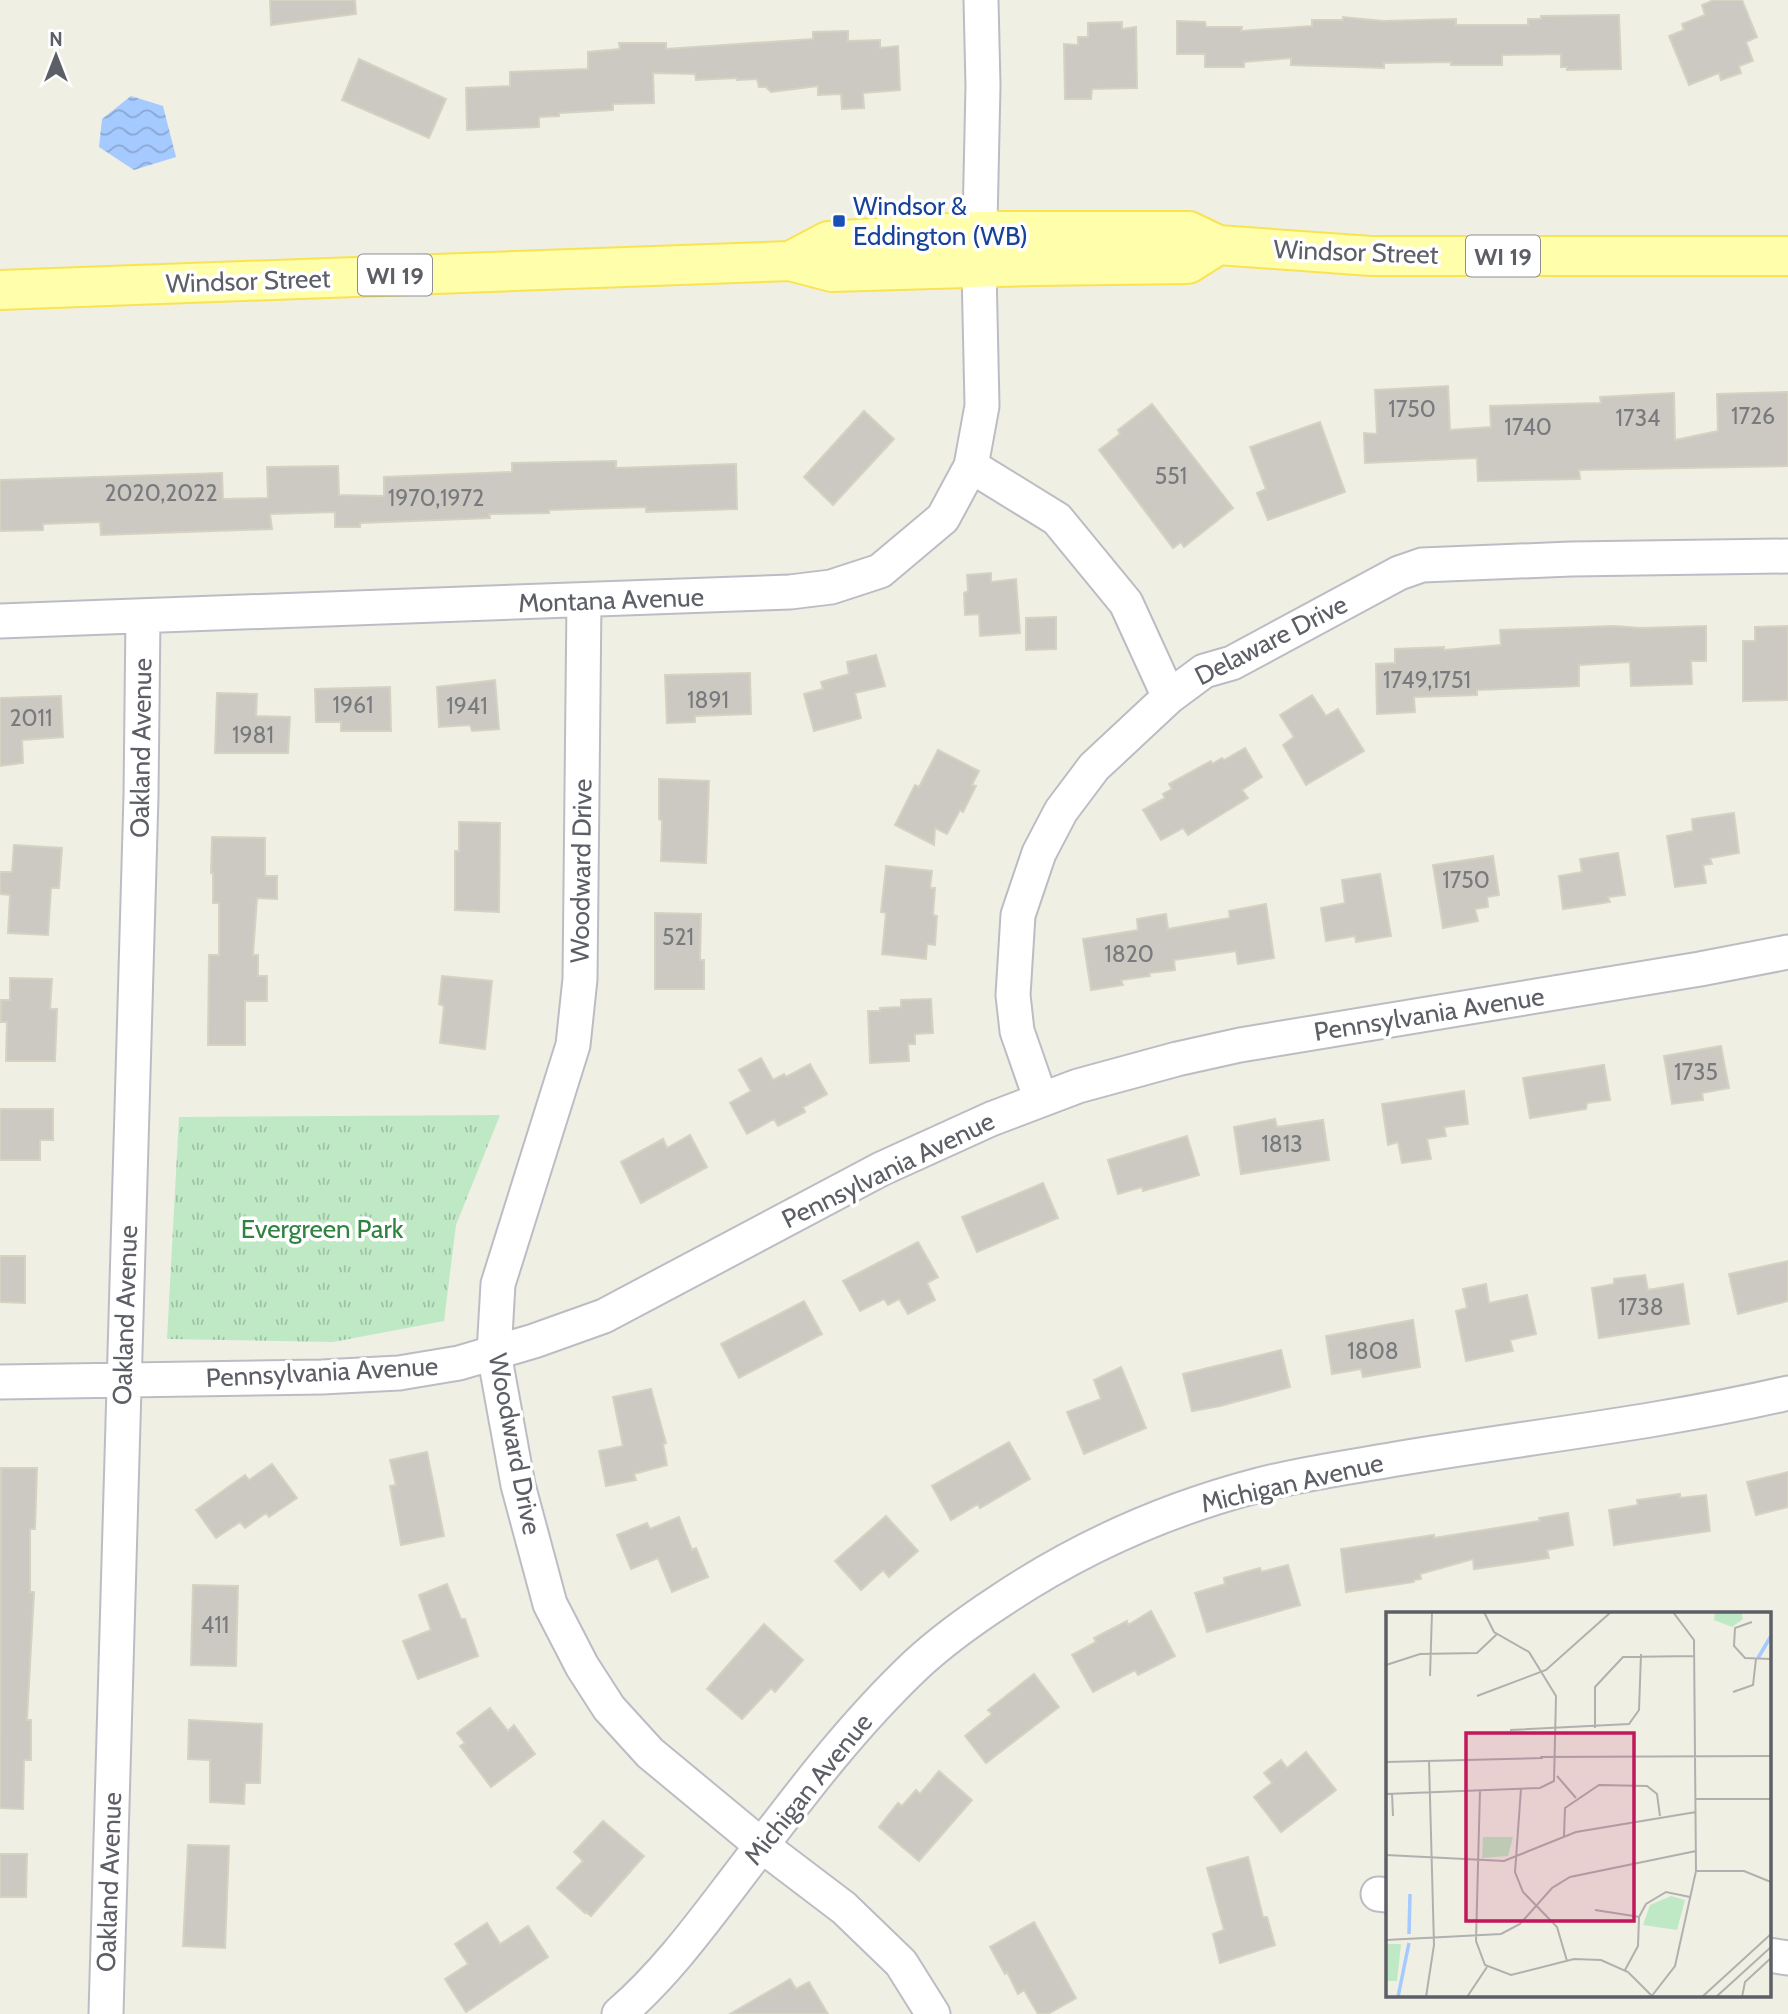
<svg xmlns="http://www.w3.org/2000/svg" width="1788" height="2014" viewBox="0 0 1788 2014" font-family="Cabin,sans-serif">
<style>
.park{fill:url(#park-tufts)}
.water{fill:url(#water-waves)}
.building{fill:#cbc9c1;stroke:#d5d2c2;stroke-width:2}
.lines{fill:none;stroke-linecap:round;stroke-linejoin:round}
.minor-casing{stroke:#bcbdc4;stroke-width:37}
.primary-casing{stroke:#fae353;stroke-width:42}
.minor{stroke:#fff;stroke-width:33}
.primary{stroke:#fffeaa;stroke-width:38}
.transit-dot{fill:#1a4fb4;stroke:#fff;stroke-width:2.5}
.labels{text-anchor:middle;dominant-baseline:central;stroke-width:7;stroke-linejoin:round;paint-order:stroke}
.number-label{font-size:23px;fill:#787a7d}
.shield{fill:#fff;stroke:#8d8f94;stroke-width:2}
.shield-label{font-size:24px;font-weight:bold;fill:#5c5f66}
.transit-label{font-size:26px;fill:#164399;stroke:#fff;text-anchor:start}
.street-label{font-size:26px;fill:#5c5f66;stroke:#fff}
.park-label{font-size:26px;fill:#2f823f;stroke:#fff}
.inset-river{fill:none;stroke:#a5caff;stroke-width:3.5}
.inset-road{fill:none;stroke:#b0b1ae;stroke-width:2}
.view{fill:#c2185b;fill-opacity:0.15;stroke:#c2185b;stroke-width:3.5}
.inset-edge{fill:none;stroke:#5c5f66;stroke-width:3.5}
</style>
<defs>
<pattern id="park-tufts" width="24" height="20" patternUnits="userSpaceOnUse" patternTransform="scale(1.75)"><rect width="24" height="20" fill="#bfe9c5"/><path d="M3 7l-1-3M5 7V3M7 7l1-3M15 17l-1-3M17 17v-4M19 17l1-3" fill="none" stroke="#9ec0a4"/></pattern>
<pattern id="water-waves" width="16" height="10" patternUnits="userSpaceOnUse" patternTransform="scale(1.75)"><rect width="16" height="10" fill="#a5caff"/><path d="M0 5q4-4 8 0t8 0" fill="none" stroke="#8aa7d2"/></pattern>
</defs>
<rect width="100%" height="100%" fill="#efefe4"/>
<path class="park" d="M500 1115 456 1225 444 1321 333 1342 167 1339 179 1117Z"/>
<path class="water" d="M131 96 163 106 176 157 134 170 99 147 102 119Z"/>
<path class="building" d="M270 0H355L356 14 271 25Z
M1714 0H1742L1757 37 1746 42 1753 61 1739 66 1741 73 1721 80 1719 73 1689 85 1669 36 1684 30 1682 24 1705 15 1702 5Z
M1619 15 1621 69 1567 70V67H1561V54L1502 55V65H1451V62L1384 63V68L1291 65V58L1244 62V67H1205V54H1177V21L1205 22 1206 27H1242L1241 31 1312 26V20H1343V17L1383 21 1456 19V25H1528V19H1541V16Z
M1122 22V29L1136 27 1137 88 1092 89 1091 99H1065L1064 44 1078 45V37H1088V23Z
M848 31V41L880 40V48L898 46 900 90 863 93 864 108 842 109 841 94 818 95V86L771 92 766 87H759L757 79 737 80V78L696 80 695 74 653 73 654 103 613 104V110L559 113V116L539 117V127L467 130 466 88 510 86V72L588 69V52L620 49 619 43H666V49L813 39V32Z
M359 59 446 99 429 138 342 100Z
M1448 386 1450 430 1491 427 1490 406 1601 403 1600 397 1674 393 1675 440 1718 431 1717 394 1788 392V466L1579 470 1580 479 1478 481 1477 458 1365 463 1364 433 1377 434 1375 390Z
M1152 404 1233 508 1184 547 1181 542 1173 548 1099 450 1120 434 1118 430Z
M864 411 894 439 833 505 804 477Z
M1320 422 1345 492 1268 520 1257 493 1266 489 1250 447Z
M616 461V468L736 464 737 509 646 512V507L549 510V513L489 514 490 518 360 523V527H335V512L270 514 272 529 101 535 100 522 43 524V530L0 531V480L222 473 223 499 268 498 267 467 338 466 339 495 384 496V477L512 472V463Z
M991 573V582L1016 579 1020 633 980 636 979 614 965 615 964 593 968 591 967 575Z
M1056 617V649L1026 650V618Z
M1614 626 1641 628 1706 626V661H1691L1692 684 1631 686 1630 662 1579 665V686L1477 690V695L1414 697 1415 712 1377 714 1376 664 1395 663V649L1444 647V650L1501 645 1500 630Z
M1788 626V700L1743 701V641H1755V627Z
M876 655 885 686 855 693 861 718 814 731 804 694 823 689 821 682 849 674 847 662Z
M750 673 751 714 695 716V722L667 723 665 675Z
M495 680 499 729 472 731 470 725 439 727 437 687Z
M390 687 391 731H341V722H316L315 689Z
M217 693 257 694 256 716 290 717 288 753H215Z
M1312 695 1326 716 1338 709 1364 751 1306 785 1283 745 1294 737 1280 715Z
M61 696 63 737 22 740 23 763 0 766V698Z
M1245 748 1262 777 1242 790 1248 798 1188 835 1183 828 1161 840 1143 810 1165 798 1163 794 1172 789 1169 784 1211 761 1212 764 1222 758 1224 760Z
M938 750 979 771 972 785 976 786 963 812 960 810 947 834 935 828 934 845 895 825 915 785 919 787Z
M659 779 709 781 706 863 661 861 662 821 659 819Z
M1734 813 1739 853 1710 858 1712 864 1703 865 1706 883 1675 887 1667 836 1693 831 1692 819Z
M459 822 500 823 499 912 455 910V851H459Z
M212 837 265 838V876H277V899L257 898 253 955H258V976H267V1001H245V1045H208L209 955H219V903H213V873H211Z
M14 845 62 848 59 888H51L48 935 8 933 10 895 0 894V872H12Z
M1618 853 1625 895 1608 897 1610 902 1563 909 1559 876 1582 872 1580 859Z
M1493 856 1499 895 1487 897 1488 907 1475 909 1478 921 1443 928 1433 865Z
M886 866 932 871 930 888H935L933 915 937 916 935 945 927 944 926 959 882 954 886 913 881 912Z
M1380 874 1391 936 1356 942 1355 936 1326 941 1321 908 1345 903 1342 880Z
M1266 904 1274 958 1238 964 1236 951 1174 960 1175 970 1149 973 1150 976 1121 980 1123 985 1091 990 1083 939 1138 930 1137 919 1166 914 1168 929 1230 918 1229 911Z
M655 913 701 914 700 960H704V989H655Z
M442 976 492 981 485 1049 440 1043 444 1006 439 1004Z
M10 978 52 979 50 1009H57L55 1061H6L7 1022H1V1000H10Z
M931 999 933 1033 915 1034V1044H908L909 1061 870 1063 868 1011H880V1008L901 1007V1000Z
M1721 1046 1729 1088 1702 1093 1703 1100 1672 1104 1664 1056Z
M761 1058 773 1080 784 1074 786 1077 810 1064 827 1094 803 1107 805 1112 778 1126 774 1119 747 1134 730 1103 751 1091 739 1070Z
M1604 1065 1610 1100 1587 1103 1586 1109 1530 1118 1523 1078Z
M1464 1091 1468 1124 1444 1127 1446 1136 1427 1139 1431 1159 1402 1163 1398 1142 1388 1145 1382 1104Z
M0 1109H53V1140H40V1160H0Z
M1275 1119 1277 1127 1323 1120 1329 1160 1241 1174 1234 1127Z
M690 1135 707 1167 641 1203 621 1162 663 1139 667 1148Z
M1187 1136 1199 1175 1143 1191 1142 1187 1118 1194 1108 1160Z
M1043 1183 1058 1218 977 1252 962 1217Z
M918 1242 938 1277 927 1283 935 1300 908 1314 899 1299 888 1305 884 1299 860 1311 843 1281Z
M0 1256H25V1303L0 1302Z
M1788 1261V1301L1738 1314 1729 1274Z
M1645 1275 1648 1290 1683 1284 1689 1324 1599 1338 1592 1288 1614 1284V1279Z
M1486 1284 1489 1303 1527 1295 1536 1334 1510 1340 1513 1351 1466 1361 1456 1311 1467 1308 1463 1289Z
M804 1301 822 1334 739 1378 721 1344Z
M1413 1320 1420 1367 1363 1377 1361 1369 1332 1374 1326 1336Z
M1281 1350 1290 1387 1220 1406 1192 1411 1183 1374Z
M1121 1367 1146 1428 1084 1454 1067 1412 1101 1399 1094 1380Z
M651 1389 666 1443 663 1444 667 1465 634 1474 636 1480 606 1486 599 1451 623 1446 613 1397Z
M1009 1442 1030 1479 980 1508 978 1504 951 1520 932 1486Z
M427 1452 444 1536 401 1545 390 1486 396 1485 390 1460Z
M272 1464 297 1498 269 1517 266 1513 245 1528 240 1522 216 1538 196 1510 245 1475 249 1480Z
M1 1468H37L35 1529H30V1592H34L27 1720H31V1760H24L23 1809 0 1808Z
M1788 1472V1507L1756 1515 1747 1482Z
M1680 1494V1498L1706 1495 1710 1531 1614 1545 1609 1510 1638 1505 1637 1500Z
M1568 1513 1573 1545 1547 1550 1549 1558 1474 1569 1473 1559 1420 1574 1421 1579 1414 1580V1582L1346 1592 1341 1549 1434 1535V1538L1540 1521 1539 1518Z
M886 1516 918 1551 889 1577 883 1570 861 1590 835 1561Z
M679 1517 692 1550 696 1548 708 1577 672 1592 658 1558 631 1569 617 1535 647 1523 650 1529Z
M1288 1565 1300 1605 1207 1632 1195 1593 1225 1584 1224 1578 1260 1568 1261 1572Z
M447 1584 461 1619H465L478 1656 418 1679 403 1641 431 1630 419 1595Z
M193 1585 238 1586 236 1666 191 1665Z
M1151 1611 1175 1656 1138 1675 1135 1670 1093 1692 1072 1655 1096 1642 1094 1638 1127 1621 1128 1625Z
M764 1624 803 1660 775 1692 771 1688 742 1719 707 1689Z
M1034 1674 1059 1707 986 1763 965 1736 992 1714 988 1710Z
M490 1708 508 1731 514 1725 535 1754 491 1787 460 1746 465 1743 457 1733Z
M189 1720 262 1724 260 1783H245L244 1804 210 1802V1760L188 1759Z
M1306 1752 1336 1790 1281 1832 1254 1797 1272 1783 1264 1773 1281 1760 1287 1768Z
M939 1771 972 1800 919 1861 879 1827 898 1803 902 1806 916 1790 920 1794Z
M603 1821 644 1856 591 1916 586 1912 585 1913 557 1888 583 1861 574 1852Z
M188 1845 229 1846 225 1948 183 1946Z
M0 1854H27L26 1897H0Z
M1248 1857 1263 1917H1267L1275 1945 1220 1963 1213 1934 1224 1930 1207 1868Z
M1034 1922 1076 1998 1048 2014H1038L1024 1990 1018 1994 1007 1972 1005 1974 990 1947Z
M487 1923 500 1944 528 1926 548 1957 466 2012 445 1979 468 1964 455 1944Z
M790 1979 796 1989 809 1982 828 2014H730Z"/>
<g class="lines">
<defs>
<path id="minor" d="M971 466 1057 519 1126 603 1169 697
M584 600 580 979 573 1045 498 1284 494 1353 518 1485 550 1604 582 1666 609 1708 650 1753 761 1845 844 1908 901 1963 933 2014
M0 621 790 592 831 587 880 571 943 518 971 466 982 406 979 269 983 86 981 0
M1041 1100 1017 1031 1013 995 1018 915 1039 853 1061 811 1094 767 1169 697 1204 671 1232 663 1399 573 1422 565 1571 559 1788 556
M0 1382 322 1377 399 1373 459 1363 534 1341 604 1316 881 1169 991 1119 1078 1086 1177 1059 1240 1045 1700 969 1788 952
M1378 1894 1387 1895
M1769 1955 1788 1958
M106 2014 141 796 143 616
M619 2014C663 1976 698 1929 733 1883 791 1807 847 1730 917 1664 942 1641 971 1620 1000 1601 1079 1548 1167 1509 1259 1485 1304 1473 1351 1467 1396 1459 1527 1437 1659 1423 1788 1393"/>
<path id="primary" d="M790 261 828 241 980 231H1189L1218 245 1371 256H1788
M0 290 790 261 832 272 1034 266 1188 264 1218 245"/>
</defs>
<use href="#minor" class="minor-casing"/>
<use href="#primary" class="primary-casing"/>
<use href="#minor" class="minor"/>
<use href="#primary" class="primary"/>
</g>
<rect class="transit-dot" x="832" y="214" width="14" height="14" rx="3.5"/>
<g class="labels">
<g class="number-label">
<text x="1412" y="409">1750</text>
<text x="1753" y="416">1726</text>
<text x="1638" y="418">1734</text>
<text x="1528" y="427">1740</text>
<text x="1171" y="476">551</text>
<text x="161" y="493">2020,2022</text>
<text x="436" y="498">1970,1972</text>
<text x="1427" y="680">1749,1751</text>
<text x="708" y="700">1891</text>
<text x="353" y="705">1961</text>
<text x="467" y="706">1941</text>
<text x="31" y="718">2011</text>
<text x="253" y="735">1981</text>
<text x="1466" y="880">1750</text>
<text x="678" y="937">521</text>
<text x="1129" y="954">1820</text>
<text x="1696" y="1072">1735</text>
<text x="1282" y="1144">1813</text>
<text x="1641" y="1307">1738</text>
<text x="1373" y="1351">1808</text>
<text x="215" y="1625">411</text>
</g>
<g class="shield">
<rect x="1466" y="235.5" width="74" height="41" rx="5"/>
<rect x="358" y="254.5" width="74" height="41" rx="5"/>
</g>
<g class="shield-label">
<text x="1503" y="256">WI 19</text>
<text x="395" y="275">WI 19</text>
</g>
<g class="transit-label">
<text x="853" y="206">Windsor &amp;<tspan x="853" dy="30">Eddington (WB)</tspan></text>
</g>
<g class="street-label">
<text transform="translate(1356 252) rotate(2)">Windsor Street</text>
<text transform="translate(248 281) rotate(-2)">Windsor Street</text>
<text transform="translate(611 600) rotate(-2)">Montana Avenue</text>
<text transform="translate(1271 640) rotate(-27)">Delaware Drive</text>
<text transform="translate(141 748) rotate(-89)">Oakland Avenue</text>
<text transform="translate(581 871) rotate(-89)">Woodward Drive</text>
<text transform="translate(1429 1014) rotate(-9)">Pennsylvania Avenue</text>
<text transform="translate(888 1170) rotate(-26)">Pennsylvania Avenue</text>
<text transform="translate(125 1315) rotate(-88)">Oakland Avenue</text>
<text transform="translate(322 1372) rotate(-3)">Pennsylvania Avenue</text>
<text transform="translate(515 1444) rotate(79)">Woodward Drive</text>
<text transform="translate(1292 1483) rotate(-13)">Michigan Avenue</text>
<text transform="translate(808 1789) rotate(-51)">Michigan Avenue</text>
<text transform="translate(109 1882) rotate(-88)">Oakland Avenue</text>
</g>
<g class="park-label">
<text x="322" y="1229">Evergreen Park</text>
</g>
</g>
<g transform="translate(1386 1612)">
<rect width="385" height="385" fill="#efefe4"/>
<path d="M329 0H355L357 7 346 15 328 8ZM97 225H127L122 244 96 246ZM285 284 299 288 291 318 257 313 264 293ZM0 332H15L11 369H0Z" fill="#bfe9c5"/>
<path class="inset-river" d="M372 46 385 24M23 322 24 282M12 385 23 331"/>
<path class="inset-road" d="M366 10 349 16 348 34 359 46 385 47M0 53 34 42 91 41 111 22M44 64 46 0M347 80 367 73 370 47M91 84 160 58 225 0M209 116V75L237 45 309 44M124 118 243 112 253 98 255 42M154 145 385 144M0 150 157 146M171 164 190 186M135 177 129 260 137 280 171 315 181 349M94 178 90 329 99 353 125 363 188 347 215 348 242 360 266 384M6 181 7 204M0 182 154 176 168 169 170 84 143 40 108 20 98 0M310 187H385M178 224 179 196 213 173 261 174 271 182 274 204M0 243 118 249 190 220 310 200M310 259H358L385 270M209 298 254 305M0 328 115 322 134 312 166 276 184 265 310 239M239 358 252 334 253 305 260 292 280 280 304 285M40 385 48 333 43 149M81 385 101 355M265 385 289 354 310 259 308 28 287 0M316 385 385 322M330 385 385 335M356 385 359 370 385 346"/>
<path class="view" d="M80 121H248V309H80Z"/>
<rect width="385" height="385" class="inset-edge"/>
</g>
<g transform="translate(56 56)" stroke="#ffffff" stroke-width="5" paint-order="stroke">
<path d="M0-5L12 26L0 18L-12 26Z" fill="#5c5f66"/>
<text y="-10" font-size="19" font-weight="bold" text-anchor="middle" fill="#5c5f66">N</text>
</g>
</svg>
